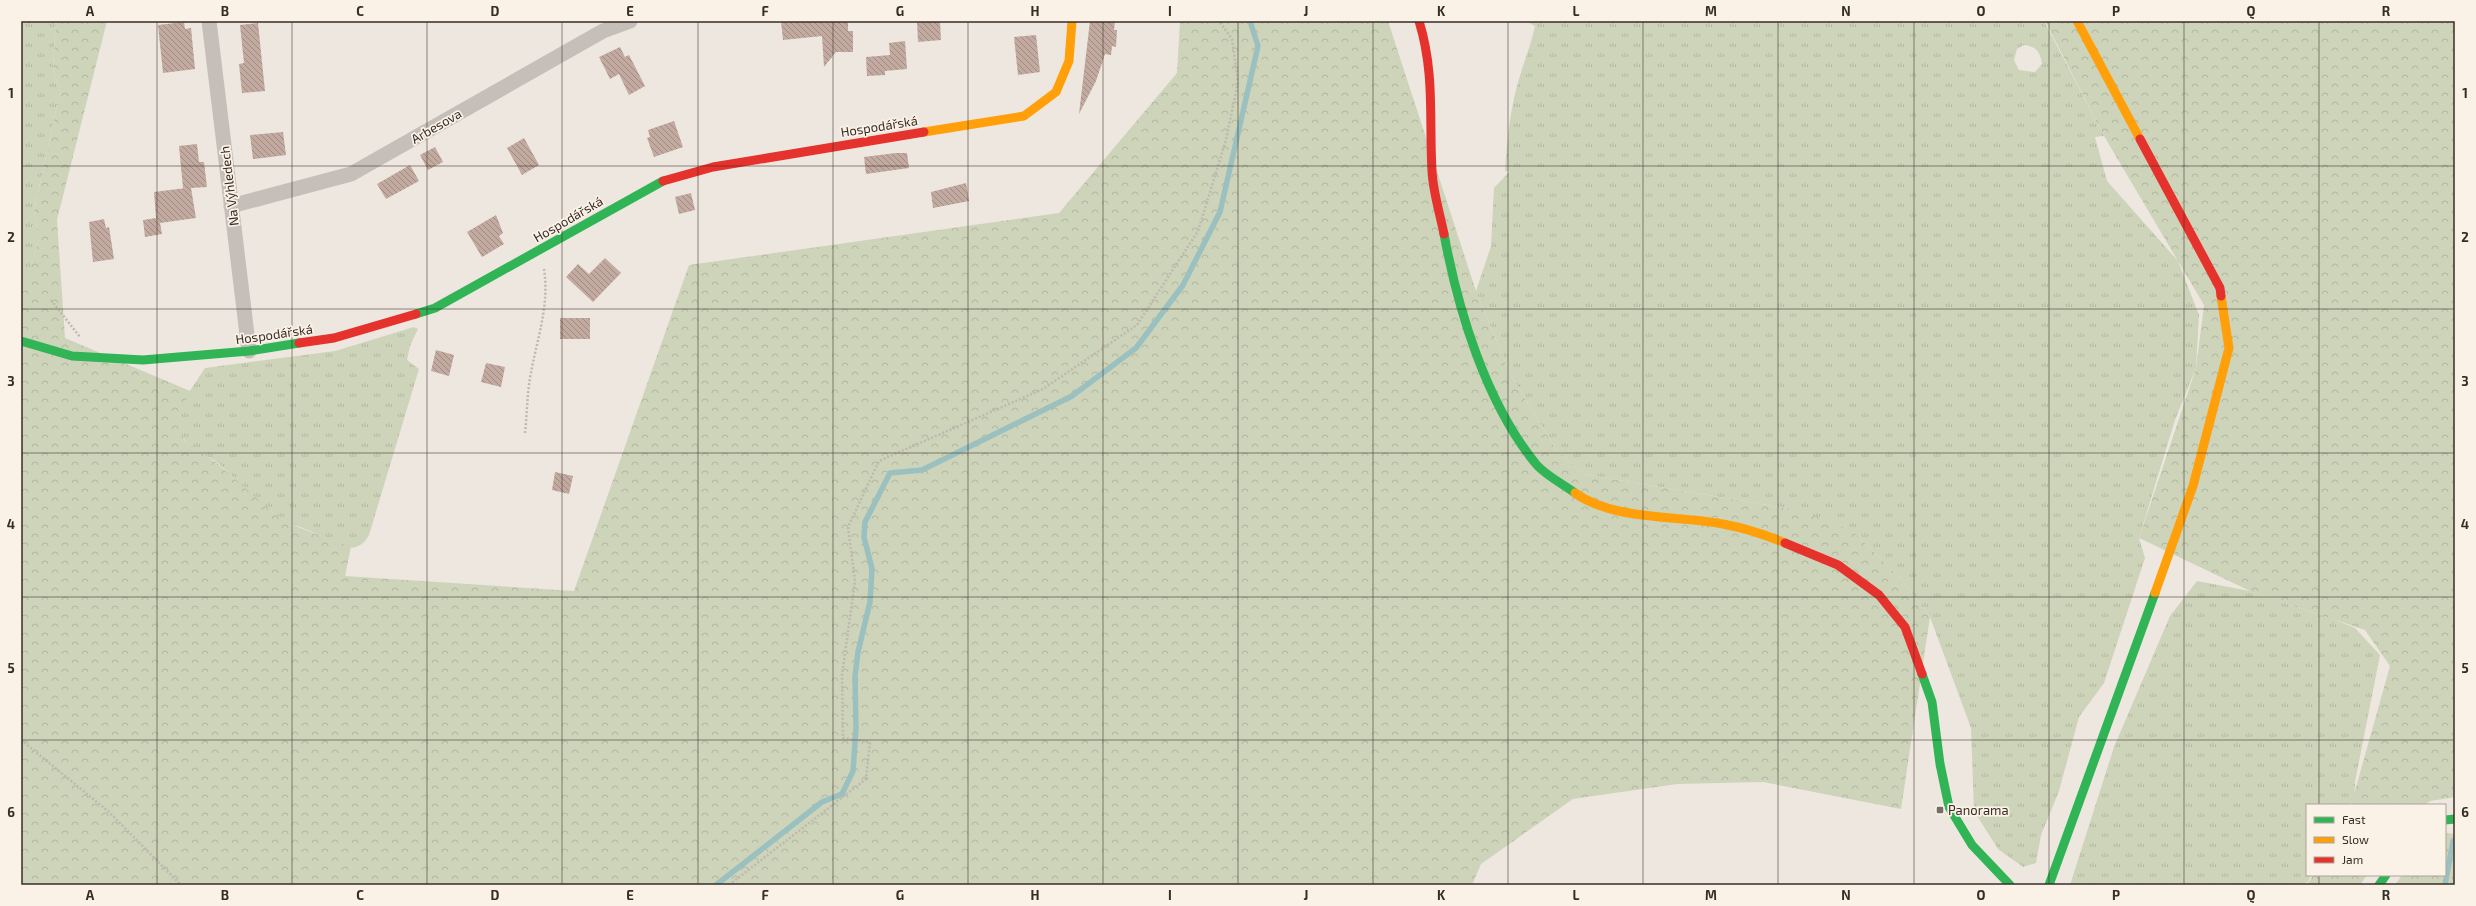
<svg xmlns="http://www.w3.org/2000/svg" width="2476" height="906" viewBox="0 0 2476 906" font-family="'Exo 2',sans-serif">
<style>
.grass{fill:url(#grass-tufts);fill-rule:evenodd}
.forest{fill:url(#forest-crowns)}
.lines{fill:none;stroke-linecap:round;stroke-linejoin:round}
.stream{stroke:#9ac0c0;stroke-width:5.5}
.building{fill:url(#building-back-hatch)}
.path{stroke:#bfb8b1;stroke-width:2.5;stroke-dasharray:2 2;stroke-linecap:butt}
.street{stroke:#c6bfb9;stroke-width:15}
.fast{stroke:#30b455;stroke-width:9}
.slow{stroke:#ff9f0a;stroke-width:9}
.jam{stroke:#e5322d;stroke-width:9}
.grid{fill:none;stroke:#382c27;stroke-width:1;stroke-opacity:0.55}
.poi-dot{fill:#776d68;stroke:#fbf2e7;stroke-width:1.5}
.labels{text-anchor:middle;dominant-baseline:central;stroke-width:3.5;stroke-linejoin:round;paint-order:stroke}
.street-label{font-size:13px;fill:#382c27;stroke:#fbf2e7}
.poi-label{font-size:13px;fill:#382c27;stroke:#fbf2e7;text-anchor:start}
.neatline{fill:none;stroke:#382c27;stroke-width:1.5}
.grid-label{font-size:13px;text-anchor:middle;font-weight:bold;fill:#382c27}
</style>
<defs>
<pattern id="grass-tufts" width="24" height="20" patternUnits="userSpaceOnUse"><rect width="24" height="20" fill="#ced4b9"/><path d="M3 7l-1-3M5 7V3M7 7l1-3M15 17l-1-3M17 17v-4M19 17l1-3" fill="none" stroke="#b2b69f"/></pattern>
<pattern id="forest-crowns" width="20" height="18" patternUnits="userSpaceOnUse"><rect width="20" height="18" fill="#ced4b9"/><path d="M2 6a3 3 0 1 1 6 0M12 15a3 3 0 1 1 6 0" fill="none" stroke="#b2b69f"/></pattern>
<pattern id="building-back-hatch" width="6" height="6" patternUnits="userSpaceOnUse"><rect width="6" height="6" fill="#c2aaa0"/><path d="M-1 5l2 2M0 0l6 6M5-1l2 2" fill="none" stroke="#9f8b82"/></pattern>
</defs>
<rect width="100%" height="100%" fill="#ede7e0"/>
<path class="grass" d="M21 21H56L53 69 60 92 34 211 39 239 27 281H21Z
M1525 21H2044L2104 136 2095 137 2107 181 2178 261 2199 315 2196 368 2175 420 2139 538 2145 558 2104 683 2079 717 2059 791 2041 835 2036 863 2023 867 1998 849 1974 811 1971 728 1930 617 1899 577 1856 534 1785 508 1583 474 1555 448 1510 374 1476 291 1491 246 1494 188 1510 171H1505C1507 140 1510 109 1519 79 1524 61 1531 45 1535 26ZM2024 45C2037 47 2040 52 2042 64L2035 72 2019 70 2014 60 2017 49Z
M414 327 418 329 410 346 407 360 419 369 369 535C356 559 336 543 317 534 302 527 287 523 273 513 253 499 237 480 219 464 205 453 184 448 179 428 174 411 196 382 205 368L335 351Z
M2197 581 2250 591 2333 619 2355 628 2380 655 2355 782 2354 801 2348 805H2307V875H2311L2308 882 2300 885H2070L2114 747 2170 616Z"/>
<path class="forest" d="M56 21H107L57 220 65 338 190 391 179 415V428L185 441 218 464 273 513 298 527 351 547 345 576 574 591 689 265 1059 213 1177 73 1180 21H1388L1476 291 1510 374 1555 448 1583 474 1785 508 1829 520 1856 534 1899 577 1930 617 1901 809 1763 782 1677 784 1573 799 1481 864 1472 885H21V281L27 280 39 239 34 211 60 92 53 69Z
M2045 21H2455V797L2430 801 2425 805H2351L2390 666 2365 630 2250 591 2139 538 2196 368 2204 305 2104 136Z
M2445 833 2455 834V885H2395L2402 875H2445Z
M2313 875H2367L2360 885H2307Z"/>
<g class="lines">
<path class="stream" d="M716 885 822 802 842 794 853 771 856 728 855 676 858 652 870 602 872 569 864 537 865 522 890 473 922 470 1072 396 1136 348 1183 285 1220 212 1258 46 1250 21
M2445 885 2453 841"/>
</g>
<path class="building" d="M781 21H848V31H853V52H836L824 67 822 36 783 40Z
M917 21H940L941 40 918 42Z
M1090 21H1115L1114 30H1117L1116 47 1112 46 1111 55 1105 54 1096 81 1079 114Z
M184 22 185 29 191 28 195 69 163 73 158 25Z
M258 23 265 91 242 93 239 64 244 63 240 25Z
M1036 35 1040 72 1018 75 1014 37Z
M905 41 907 69 885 71V75L867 76 866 57 890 55 889 43Z
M620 47 625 57 629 55 645 86 629 95 619 74 610 79 599 57Z
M674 121 683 147 654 157 647 138 650 137 648 130Z
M283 132 286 155 253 159 250 135Z
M524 138 539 165 522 175 507 148Z
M197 144 199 162H204L207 187 191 188 196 218 160 223 162 234 145 237 143 220 156 218 154 192 186 188H183L179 146Z
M435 147 443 162 428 170 420 155Z
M896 153H907L909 168 866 174 864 157Z
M410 165 419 181 386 199 377 184Z
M966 183 969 201 933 208 931 192Z
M691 193 695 210 679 214 675 197Z
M496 215 503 233 499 236 504 244 482 257 467 232Z
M104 219 106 228 109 227 114 259 93 262 89 222Z
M605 258 621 273 593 302 566 277 578 264 589 274Z
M560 318H590V339H560Z
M436 350 454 355 449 376 431 371Z
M486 363 505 367 501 387 481 382Z
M555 472 573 476 569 494 552 490Z"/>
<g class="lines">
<path class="path" d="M51 300 80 337
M525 433C527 415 527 396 530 378 536 342 550 306 544 269
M21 740 109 812 181 885
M729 885 866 779 870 742 843 738 842 675 855 581 848 527 879 461 1043 389 1137 325 1198 231 1226 140 1238 82 1232 39 1219 21"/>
<path class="street" d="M209 21 249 351
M231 206 351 174 603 31 630 21"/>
<path class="fast" d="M1444 234C1458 310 1486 403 1536 464 1545 475 1563 484 1575 493
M416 314 435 308 663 181
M21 341 72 356 143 360 249 351 299 343
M1922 674 1932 702 1940 764 1949 807 1972 845 2010 885
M2445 820 2455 819
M2049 885 2155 593
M2379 885 2386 875"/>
<path class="slow" d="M2077 21 2140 139
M924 132 1024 116 1056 92 1069 61 1072 21
M1575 493C1614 521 1678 515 1723 524 1744 528 1766 535 1785 543
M2155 593 2193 486 2229 348 2221 296"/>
<path class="jam" d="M1419 21C1435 73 1429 118 1432 171 1433 192 1440 214 1444 234
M2140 139 2220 288 2221 296
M663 181 713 167 924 132
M299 343 334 338 416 314
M1785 543 1838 565 1879 595 1905 627 1922 674"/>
</g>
<path class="grid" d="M157 21V885M292 21V885M427 21V885M562 21V885M698 21V885M833 21V885M968 21V885M1103 21V885M1238 21V885M1373 21V885M1508 21V885M1643 21V885M1778 21V885M1914 21V885M2049 21V885M2184 21V885M2319 21V805M21 166H2455M21 309H2455M21 453H2455M21 597H2455M21 740H2455M2319 875V885"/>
<rect class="poi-dot" x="1936" y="806" width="8" height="8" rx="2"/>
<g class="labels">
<g class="street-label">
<text transform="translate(436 126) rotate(-30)">Arbesova</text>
<text transform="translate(879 126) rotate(-9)">Hospodářská</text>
<text transform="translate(229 186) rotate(-97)">Na Výhledech</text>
<text transform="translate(568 219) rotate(-30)">Hospodářská</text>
<text transform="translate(274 334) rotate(-8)">Hospodářská</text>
</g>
<g class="poi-label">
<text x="1948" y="810">Panorama</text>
</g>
</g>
<rect width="2476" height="906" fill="none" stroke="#fbf2e7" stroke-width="44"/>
<rect x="2306" y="804" width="140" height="72" fill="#fbf2e7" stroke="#ada39a"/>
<rect x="2314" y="817" width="20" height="6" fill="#30b455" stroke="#ada39a"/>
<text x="2342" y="824" font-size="12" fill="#382c27">Fast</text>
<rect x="2314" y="837" width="20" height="6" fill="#ff9f0a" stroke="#ada39a"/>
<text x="2342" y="844" font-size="12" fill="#382c27">Slow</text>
<rect x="2314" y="857" width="20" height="6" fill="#e5322d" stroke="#ada39a"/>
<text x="2342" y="864" font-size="12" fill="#382c27">Jam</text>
<rect x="22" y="22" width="2432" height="862" class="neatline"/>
<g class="grid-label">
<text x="90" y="16">A</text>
<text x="225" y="16">B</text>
<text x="360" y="16">C</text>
<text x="495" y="16">D</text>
<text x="630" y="16">E</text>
<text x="765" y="16">F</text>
<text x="900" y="16">G</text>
<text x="1035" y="16">H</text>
<text x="1170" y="16">I</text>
<text x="1306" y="16">J</text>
<text x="1441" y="16">K</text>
<text x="1576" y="16">L</text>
<text x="1711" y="16">M</text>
<text x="1846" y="16">N</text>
<text x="1981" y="16">O</text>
<text x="2116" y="16">P</text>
<text x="2251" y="16">Q</text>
<text x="2386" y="16">R</text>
<text x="11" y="98">1</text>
<text x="2465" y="98">1</text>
<text x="11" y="242">2</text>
<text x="2465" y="242">2</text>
<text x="11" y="386">3</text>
<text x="2465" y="386">3</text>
<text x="11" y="529">4</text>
<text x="2465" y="529">4</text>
<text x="11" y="673">5</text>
<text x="2465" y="673">5</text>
<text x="11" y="817">6</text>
<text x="2465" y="817">6</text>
<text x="90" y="900">A</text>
<text x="225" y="900">B</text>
<text x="360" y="900">C</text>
<text x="495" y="900">D</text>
<text x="630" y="900">E</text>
<text x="765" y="900">F</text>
<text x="900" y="900">G</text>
<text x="1035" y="900">H</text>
<text x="1170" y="900">I</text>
<text x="1306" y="900">J</text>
<text x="1441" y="900">K</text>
<text x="1576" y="900">L</text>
<text x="1711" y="900">M</text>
<text x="1846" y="900">N</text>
<text x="1981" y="900">O</text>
<text x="2116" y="900">P</text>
<text x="2251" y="900">Q</text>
<text x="2386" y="900">R</text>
</g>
</svg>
